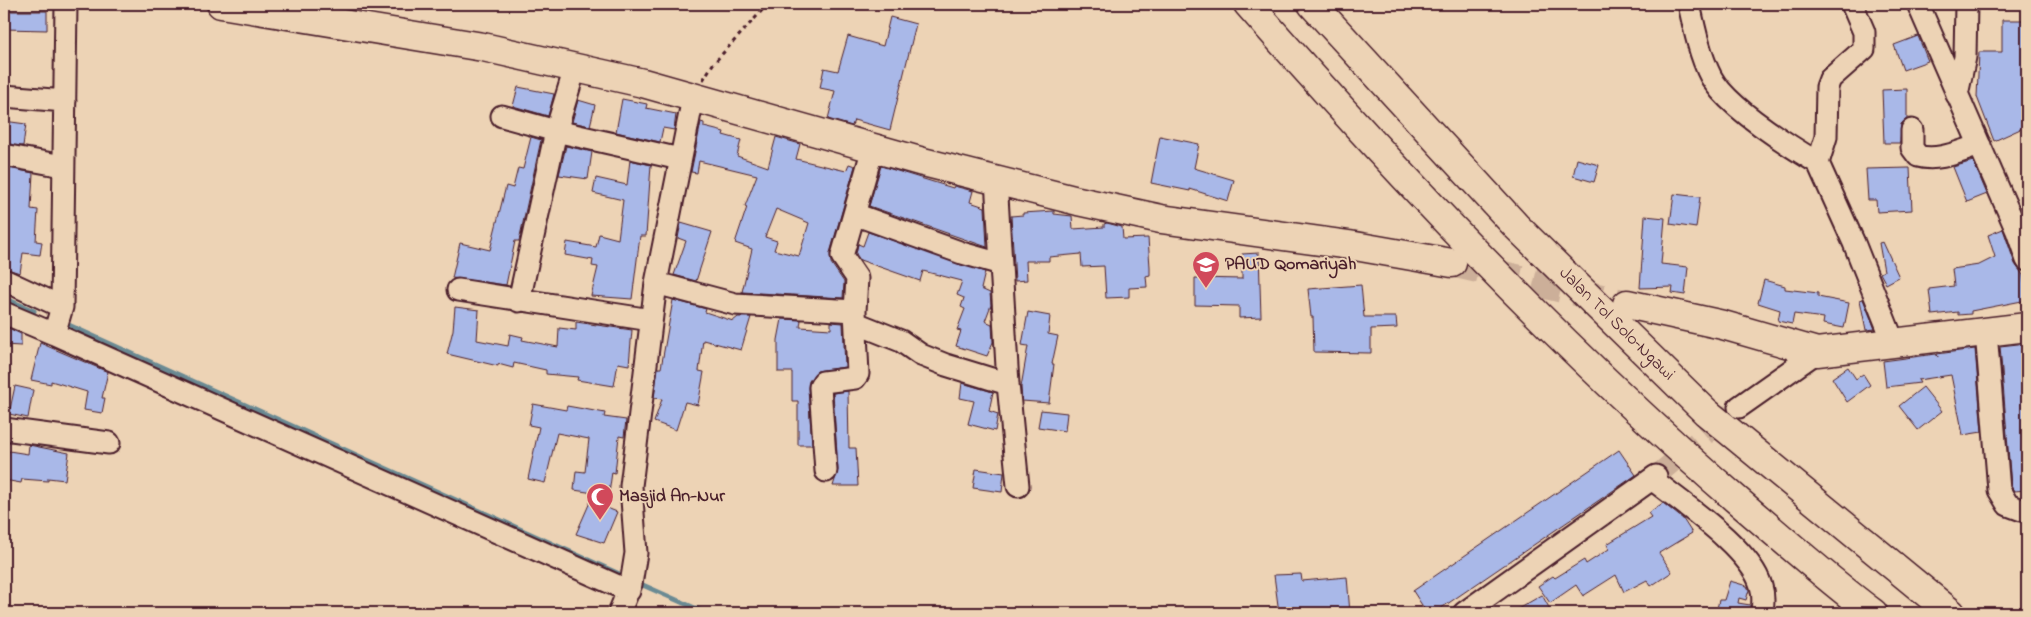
<svg xmlns="http://www.w3.org/2000/svg" width="2031" height="617" viewBox="0 0 2031 617" font-family="'Indie Flower',sans-serif">
<style>
.lines{fill:none;stroke-linecap:round;stroke-linejoin:round}
.stream{stroke:#6a8a93;stroke-width:5}
.building{fill:#a9b8e8;stroke:#4a1f2b;fill-rule:evenodd}
.minor-tunnel{stroke:#ccaf99;stroke-width:21;stroke-dasharray:21 11;stroke-linecap:butt}
.major-tunnel{stroke:#ccaf99;stroke-width:28;stroke-dasharray:28 14;stroke-linecap:butt}
.minor-casing{stroke:#4a1f2b;stroke-width:25}
.major-casing{stroke:#4a1f2b;stroke-width:31}
.highway-casing{stroke:#4a1f2b;stroke-width:31}
.path{stroke:#4a1f2b;stroke-width:3;stroke-dasharray:4 4;stroke-linecap:butt}
.minor{stroke:#edd3b5;stroke-width:21}
.major{stroke:#edd3b5;stroke-width:28}
.highway{stroke:#edd3b5;stroke-width:28}
.labels{text-anchor:middle;dominant-baseline:central;stroke-width:4;stroke-linejoin:round;paint-order:stroke}
.poi-label{font-size:18px;font-weight:bold;fill:#4a1f2b;stroke:#edd3b5;text-anchor:start}
.street-label{font-size:18px;fill:#4a1f2b;stroke:#edd3b5}
</style>
<rect width="100%" height="100%" fill="#edd3b5"/>
<filter id="ink" filterUnits="userSpaceOnUse"><feTurbulence type="fractalNoise" baseFrequency=".02" numOctaves="2"/><feDisplacementMap in="SourceGraphic" scale="10" xChannelSelector="R" yChannelSelector="G"/><feConvolveMatrix kernelMatrix="1 2 1 2 8 2 1 2 1" color-interpolation-filters="sRGB"/></filter>
<g filter="url(#ink)">
<g class="lines">
<path class="stream" d="M4 298 34 311
M62 322 626 577
M636 582 706 613"/>
</g>
<path class="building" d="M4 11H47V30L4 29Z
M890 17 916 24 890 130 854 120 852 126 828 119 835 91 820 88 824 68 838 71 848 36 883 46Z
M2002 20H2027V126L1994 141 1977 97 1979 52H2002Z
M1918 36 1928 61 1903 70 1894 45Z
M518 87 554 94 548 116 513 106Z
M1907 89V119L1901 124 1900 143H1884L1882 90Z
M622 99 647 104 646 108 676 114 674 130 663 128 660 142 616 132Z
M578 100 595 105 590 126 572 122Z
M4 121 26 124 23 146 4 145Z
M701 122 704 123V127L724 132 723 135 741 140 737 156 768 167 776 137 800 144 796 159 846 171 849 164 855 166 830 253 831 263 844 282 843 298 742 292 752 249 735 243 747 207 745 206 757 175 699 161 697 173 691 172ZM776 209 809 223 799 256 774 250 777 241 765 237Z
M1160 136 1199 144 1194 168 1234 180 1228 201 1190 189V191L1151 183Z
M531 137 541 140 519 241H515L506 285 452 278 460 243 490 250 506 186 513 188 518 168 523 169Z
M566 146 592 152 588 179 559 175Z
M1577 159 1599 165 1594 182 1573 176Z
M630 160 651 165 646 236H640L632 299 591 296 598 267 592 266 593 260 565 255 567 242 596 247 599 234 618 239 623 200 593 193 596 178 627 185Z
M1973 161 1987 194 1967 202 1953 167Z
M881 166 953 188 954 186 973 191 970 202 985 207 987 247 869 206Z
M4 167 33 173 31 209 38 210 36 241 42 242 40 255 23 253 20 273 4 268 7 204H4Z
M1910 168 1912 210 1877 212 1876 200H1868L1866 169Z
M1674 194 1700 197 1696 228 1670 224Z
M1054 211V214L1072 216 1073 229 1104 227V224L1107 223 1122 227 1123 239 1148 238 1150 267V275L1146 276 1147 287 1129 288V297L1106 298 1104 266 1082 267 1081 254 1049 257V261H1026L1027 280 1015 281 1011 216 1023 215V213Z
M1645 216 1665 218 1661 264 1688 267 1685 295 1672 293 1673 287 1640 288Z
M681 223 712 232 696 281 674 275 686 241 678 238Z
M2003 229 2015 264 2023 275 2027 300 1971 311V314L1958 315V312L1932 315 1929 289 1954 286 1952 269 1979 265 1995 257 1988 235Z
M868 232 985 272 981 289 990 293 991 305 985 321 992 324 993 342 987 356 956 346 961 331 957 330 965 309 961 307 964 298 957 295 962 281 923 271 920 281 860 260 856 254 858 244 863 246Z
M1883 242 1899 277 1886 284 1880 273 1884 271 1879 243Z
M1259 253 1261 317 1239 318V306L1195 305V278L1242 279V254Z
M1764 280 1785 286V289L1818 293V297L1849 303 1844 328 1823 324 1824 318 1794 314 1792 324 1778 321 1780 310 1758 303Z
M1361 285 1364 317H1396L1397 328 1371 329V353L1314 352 1313 317H1311L1308 289Z
M1863 299 1875 329 1866 330 1860 300Z
M673 300 706 309 705 312 733 321 738 317H751L741 350 703 340 699 371 704 372 698 405 685 402 676 430 654 422 662 399 654 398 658 368H661Z
M455 307 479 310 477 340 508 346 510 334 523 337 522 340 558 347 559 328 576 330V322L632 330 629 365 618 363 614 386 577 380 578 377 546 374V370L514 363 513 368 498 364V366L447 354 453 330Z
M1028 312 1050 316 1048 334 1058 336 1052 364H1054L1049 403 1022 401 1021 387 1028 346 1022 345Z
M782 319 801 320 800 327 831 329V322L843 323 845 367 817 371 809 381 808 388 812 445H798V401H792V372H778V340Z
M4 326 21 334V346L4 345Z
M40 343 108 372 102 398H105L102 413 84 410 87 392 51 381V384L31 380Z
M2027 343V358H2024L2027 384V490L2014 491 2011 486 2000 346Z
M1975 349 1982 432 1963 435 1951 375 1918 380 1920 383 1886 387 1883 361 1936 354 1938 357 1937 354Z
M1848 367 1856 379 1863 374 1870 385 1847 402 1832 378Z
M962 383 993 392 989 411 998 414 995 431 968 424 974 401 960 398Z
M15 386 33 390 28 418 9 414Z
M1923 387 1942 411 1918 430 1899 406Z
M848 391 849 448H856L858 486H833L838 470 833 393Z
M533 404 566 410 567 406 584 409 605 413 604 417 626 420 624 437 619 436 615 473 612 472 607 508 617 512 604 543 576 534 594 493 574 490 576 471 585 472 589 439 557 433 545 483 528 479 539 427 529 425Z
M1041 410 1067 413 1065 431 1038 427Z
M29 445 69 453 65 480 48 478V481L22 479 21 483 4 480 9 451 28 454Z
M1619 450 1636 475 1434 613H1427L1413 591Z
M976 469 1004 473 1002 492 973 488Z
M1663 503 1683 519 1692 533 1659 553 1672 572 1651 586 1647 580 1624 592 1616 575 1583 596 1576 585 1550 603 1538 586 1553 576 1555 578 1584 560 1586 564 1609 549 1607 544 1651 517 1648 513Z
M1301 574 1302 581 1347 577 1350 613H1279L1274 575Z
M1730 581 1747 586 1749 590 1746 600 1739 598 1738 603 1750 605V613H1716L1719 600H1724Z
M1542 595 1552 613H1511Z"/>
<g class="lines">
<path class="minor-tunnel" d="M1656 476 1731 413"/>
<path class="major-tunnel" d="M1452 263 1627 304"/>
<defs>
<path id="minor" d="M1689 4C1694 27 1700 56 1711 77 1727 107 1788 145 1818 163
M1852 4 1864 32V49L1830 79 1827 87 1826 137 1818 163 1854 243 1893 341
M1918 4 2017 231 2027 260
M1957 95 1965 57 1966 4
M4 96 65 101
M502 116 556 131 680 159
M1912 130V148L1918 156C1938 162 1960 151 1980 145
M9 156 63 166
M996 179 1008 384 1018 486
M854 214 962 253 1001 264
M4 280 62 307
M656 283 735 304 855 311
M458 290 651 320
M519 301 556 131 575 68
M4 313 54 334 629 591
M856 323 901 341 921 355 946 365 1008 384
M1986 332 1999 490 2008 505 2027 512
M54 334 62 307 66 4
M1739 407 1817 352
M4 429 109 443
M826 471 820 387 823 382 855 378 858 374 855 311 857 278 842 256 873 148
M1652 479C1682 503 1751 549 1761 586 1764 595 1763 604 1762 613
M619 613 631 584 636 553 631 486 656 283 693 98
M1464 613 1656 476"/>
<path id="major" d="M221 4 483 47 643 83 923 162 1078 201 1161 219 1349 245 1452 263
M1627 304 1723 325 1817 352 2027 327"/>
<g id="highway">
<path d="M1248 4C1402 179 1562 349 1738 501 1783 539 1826 578 1873 613"/>
<path id="s1" d="M1312 4 1516 226 1706 412 1951 613"/>
</g>
</defs>
<use href="#minor" class="minor-casing"/>
<use href="#major" class="major-casing"/>
<use href="#highway" class="highway-casing"/>
<path class="path" d="M703 80 713 64 768 4"/>
<use href="#minor" class="minor"/>
<use href="#major" class="major"/>
<use href="#highway" class="highway"/>
</g>
</g>
<defs>
<symbol id="school-pin" viewBox="-11 -11 22 30"><path d="M0 17L-7.5 6A9.5 9.5 0 1 1 7.5 6Z" fill="#d1495b" stroke="#edd3b5"/><path d="M0-5L7-2L0 1L-7-2ZM-4 1L0 2.5L4 1V4Q0 6-4 4Z" fill="#fff"/></symbol>
<symbol id="mosque-pin" viewBox="-11 -11 22 30"><path d="M0 17L-7.5 6A9.5 9.5 0 1 1 7.5 6Z" fill="#d1495b" stroke="#edd3b5"/><path d="M3.5-4.9A6 6 0 1 0 3.5 4.9A5 5 0 1 1 3.5-4.9Z" fill="#fff"/></symbol>
</defs>
<g fill-rule="evenodd">
<use href="#school-pin" x="1190" y="249" width="32" height="43"/>
<use href="#mosque-pin" x="584" y="481" width="32" height="43"/>
</g>
<g class="labels">
<g class="poi-label">
<text x="1225" y="265">PAUD Qomariyah</text>
<text x="619" y="497">Masjid An-Nur</text>
</g>
<g class="street-label">
<text stroke="none"><textPath href="#s1" startOffset="442">Jalan Tol Solo–Ngawi</textPath></text>
</g>
</g>
<rect width="2031" height="617" fill="none" stroke="#edd3b5" stroke-width="20"/>
<rect x="10" y="10" width="2011" height="597" fill="none" stroke="#4a1f2b" stroke-width="2" filter="url(#ink)"/>
</svg>
